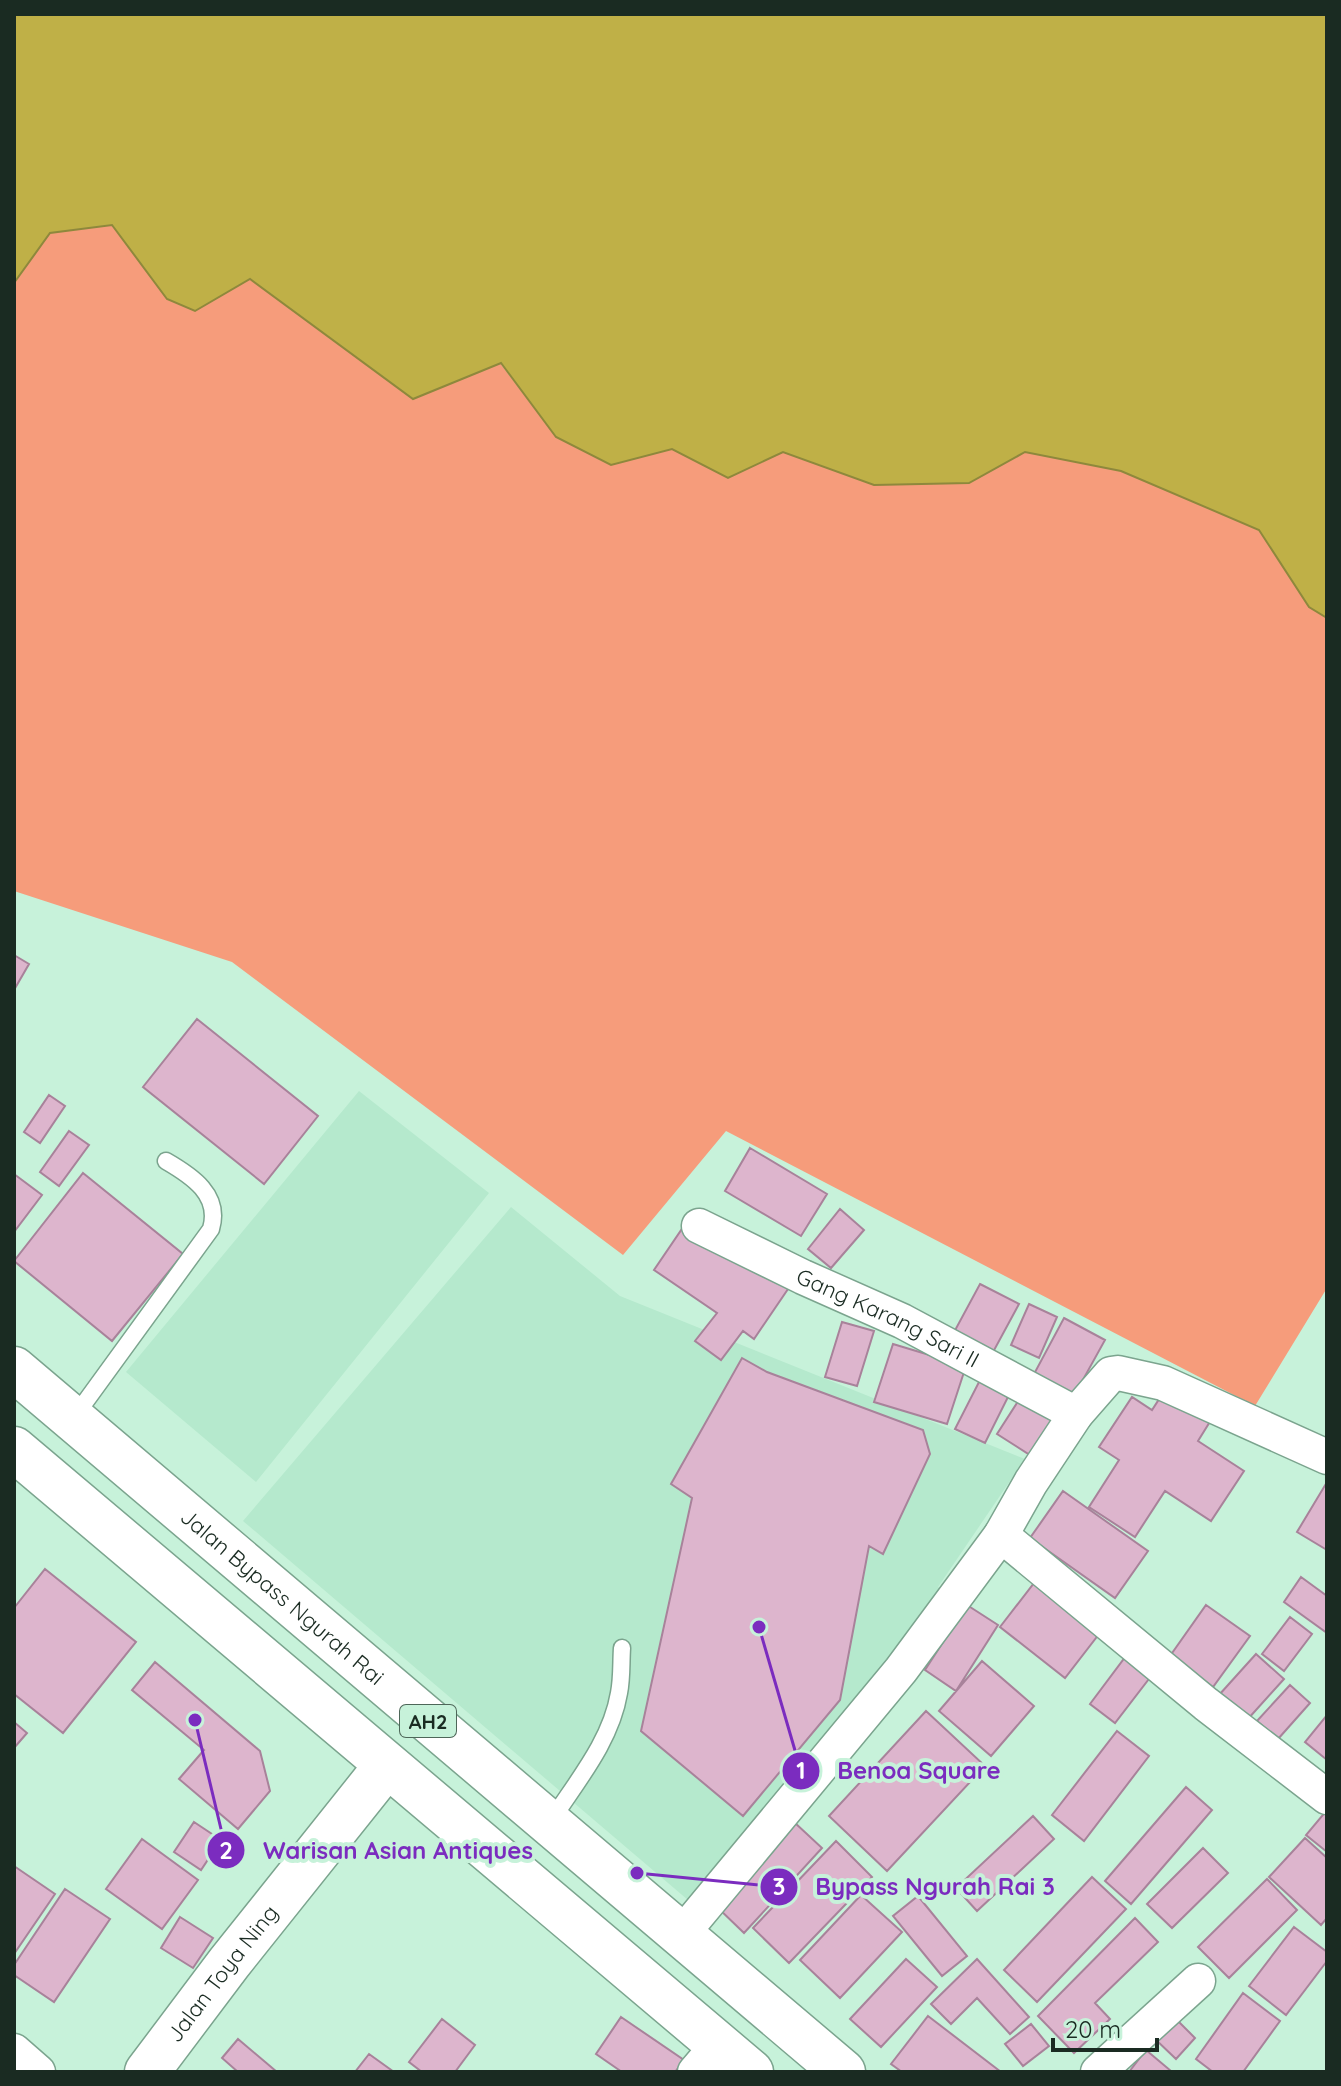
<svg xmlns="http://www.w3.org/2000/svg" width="1341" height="2086" viewBox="0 0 1341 2086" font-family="Quicksand,sans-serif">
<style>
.built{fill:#b5e9cd}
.green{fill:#f69c7b}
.water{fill:#bfb047;stroke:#8e883c;stroke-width:2}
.building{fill:#ddb5cd;stroke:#a8829a;stroke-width:2}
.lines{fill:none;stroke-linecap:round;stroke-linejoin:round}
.lane-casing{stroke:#7ba48e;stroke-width:19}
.street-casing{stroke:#7ba48e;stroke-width:37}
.secondary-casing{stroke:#7ba48e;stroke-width:47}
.highway-casing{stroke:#7ba48e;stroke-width:47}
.lane{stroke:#fff;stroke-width:16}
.street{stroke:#fff;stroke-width:34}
.secondary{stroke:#fff;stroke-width:44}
.highway{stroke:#fff;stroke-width:44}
.labels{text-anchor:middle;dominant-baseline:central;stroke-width:8;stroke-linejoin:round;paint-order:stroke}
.shield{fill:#c7f2da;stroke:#4e6759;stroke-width:2}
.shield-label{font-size:20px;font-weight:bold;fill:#1a2b22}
.street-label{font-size:22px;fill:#1a2b22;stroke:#c7f2da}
.leader{fill:none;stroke:#7b2cbf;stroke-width:3}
.callout-dot{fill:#7b2cbf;stroke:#c7f2da;stroke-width:3}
.mark-label{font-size:24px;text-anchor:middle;font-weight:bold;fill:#fff}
.callout-label{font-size:24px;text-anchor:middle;font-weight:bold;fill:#7b2cbf;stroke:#c7f2da;stroke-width:8;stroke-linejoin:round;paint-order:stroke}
</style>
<rect width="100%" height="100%" fill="#c7f2da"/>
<path class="built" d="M359 1091 489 1193 256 1482 126 1372Z
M511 1207 620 1296 1025 1459 938 1587 948 1594 688 1900 243 1521Z"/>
<path class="green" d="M112 225 167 299 250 279 413 399 500 363 556 437 611 465 672 449 728 478 783 452 874 485 969 483 1025 452 1121 471 1259 530 1309 607 1327 618V1288L1255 1406 726 1131 623 1255 232 962 14 891V283L50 233Z"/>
<path class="water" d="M14 14H1327V618L1309 607 1259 530 1121 471 1025 452 969 483 874 485 783 452 728 478 672 449 611 465 556 437 501 363 413 399 250 279 195 311 167 299 112 225 50 233 14 283Z"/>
<path class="building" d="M14 955 29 964 14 990Z
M197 1019 318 1116 264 1184 143 1087Z
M49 1095 65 1106 40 1143 24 1132Z
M69 1131 89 1145 59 1186 40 1172Z
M750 1148 827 1194 801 1236 725 1191Z
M83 1173 183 1254 112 1341 14 1261Z
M14 1174 42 1195 14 1232Z
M840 1209 864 1230 831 1268 808 1249Z
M688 1220 788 1289 754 1339 743 1331 721 1360 695 1341 717 1313 654 1270Z
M980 1284 1019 1304 992 1354 953 1334Z
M1029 1304 1057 1317 1039 1358 1011 1345Z
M1064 1318 1105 1340 1074 1396 1034 1374Z
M842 1322 874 1331 857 1386 825 1377Z
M893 1344 966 1366 947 1424 874 1402Z
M742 1358 767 1372 923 1430 930 1454 883 1554 869 1546 840 1700 743 1816 641 1731 692 1498 671 1484Z
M980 1380 1009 1395 985 1443 955 1429Z
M1026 1389 1059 1410 1030 1455 997 1434Z
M1165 1390 1211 1420 1198 1441 1244 1471 1211 1521 1165 1491 1135 1537 1089 1507 1119 1460 1099 1447 1132 1397 1152 1410Z
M1327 1482V1550L1297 1532Z
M1063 1491 1148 1551 1115 1598 1030 1538Z
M45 1569 136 1642 63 1733 14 1694V1608Z
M1041 1574 1106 1625 1065 1678 1000 1627Z
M1301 1577 1327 1596V1633L1284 1602Z
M967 1605 998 1625 956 1691 925 1670Z
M1206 1605 1250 1636 1213 1687 1170 1656Z
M1290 1617 1312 1634 1284 1671 1262 1654Z
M1129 1652 1155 1671 1115 1723 1090 1704Z
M1256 1654 1284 1679 1247 1720 1219 1695Z
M982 1661 1034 1706 991 1756 939 1711Z
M155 1662 260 1751 270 1791 238 1829 179 1779 204 1750 132 1690Z
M1290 1685 1310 1703 1278 1739 1257 1721Z
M926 1711 985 1766 887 1871 829 1816Z
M1327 1715V1760L1305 1742Z
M14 1722 27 1733 14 1748Z
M1117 1731 1149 1756 1084 1841 1052 1815Z
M1186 1787 1212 1810 1131 1904 1105 1881Z
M1327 1810V1852L1306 1835Z
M1033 1816 1054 1839 977 1911 956 1888Z
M194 1822 221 1840 201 1870 174 1852Z
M794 1822 822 1848 744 1933 716 1906Z
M1305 1838 1327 1858V1918L1321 1925 1269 1877Z
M142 1839 198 1880 162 1929 106 1889Z
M836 1841 872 1877 789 1963 753 1928Z
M1203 1848 1228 1873 1172 1928 1147 1904Z
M14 1866 55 1894 14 1954Z
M1092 1877 1126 1909 1037 2002 1004 1970Z
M1267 1879 1297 1910 1229 1978 1198 1947Z
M65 1889 110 1919 54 2002 14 1975V1965Z
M861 1895 902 1932 840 1998 800 1960Z
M918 1896 967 1956 942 1976 893 1916Z
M180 1917 213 1938 193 1968 161 1948Z
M1135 1918 1158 1942 1095 2003 1110 2019 1074 2053 1038 2016Z
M1294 1927 1327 1952V1961L1286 2015 1249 1986Z
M906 1959 937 1987 881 2047 850 2019Z
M977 1959 1029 2017 1010 2034 977 1998 951 2024 931 2004Z
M1243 1993 1280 2021 1243 2072H1213L1196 2059Z
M928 2016 1001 2072H902L891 2064Z
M621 2017 684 2060 675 2072H622L596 2054Z
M1174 2017 1195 2038 1176 2059 1154 2038Z
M442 2019 475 2045 455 2072H422L409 2062Z
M1031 2024 1049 2046 1023 2066 1005 2044Z
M238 2039 277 2072H238L222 2058Z
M1146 2050 1171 2071 1170 2072H1129Z
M369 2054 394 2072H355Z"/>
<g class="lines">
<defs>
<path id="lane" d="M75 1416 211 1229C221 1195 192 1176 166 1161
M551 1821C577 1781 611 1741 619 1693 622 1678 621 1663 622 1648"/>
<g id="street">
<path id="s1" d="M699 1226 803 1277 902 1321 1076 1414"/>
<path d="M1001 1535 1206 1704 1327 1797"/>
<path d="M681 1935 901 1670 1001 1535 1031 1482 1076 1414 1111 1374 1118 1373 1163 1383 1327 1457"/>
<path d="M14 2051 38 2072"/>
<path d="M695 2072 718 2045"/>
<path d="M1098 2072 1198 1981"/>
</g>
<g id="secondary">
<path id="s2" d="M147 2072 229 1963 387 1765"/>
</g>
<g id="highway">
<path id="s3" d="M14 1369 843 2072"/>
<path d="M14 1449 751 2072"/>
</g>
</defs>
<use href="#lane" class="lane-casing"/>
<use href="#street" class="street-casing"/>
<use href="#secondary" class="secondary-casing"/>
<use href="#highway" class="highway-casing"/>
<use href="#lane" class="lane"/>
<use href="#street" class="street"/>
<use href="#secondary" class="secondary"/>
<use href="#highway" class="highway"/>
</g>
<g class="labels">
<rect class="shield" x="400" y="1705" width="56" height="32" rx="6"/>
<g class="shield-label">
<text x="428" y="1721">AH2</text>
</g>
<g class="street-label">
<text stroke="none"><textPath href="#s1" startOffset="210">Gang Karang Sari II</textPath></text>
<text stroke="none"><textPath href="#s3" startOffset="352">Jalan Bypass Ngurah Rai</textPath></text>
<text stroke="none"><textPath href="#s2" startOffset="124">Jalan Toya Ning</textPath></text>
</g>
</g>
<path class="leader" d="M759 1627L801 1771M195 1720L226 1850M637 1873L779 1887"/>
<g class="callout-dot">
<circle cx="759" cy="1627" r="8"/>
<circle cx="195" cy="1720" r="8"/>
<circle cx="637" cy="1873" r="8"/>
<circle cx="801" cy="1771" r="20"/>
<circle cx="226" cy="1850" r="20"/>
<circle cx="779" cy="1887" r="20"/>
</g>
<g class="mark-label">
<text x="801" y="1779">1</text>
<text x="226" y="1859">2</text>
<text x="779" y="1895">3</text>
</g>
<g class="callout-label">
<text x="919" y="1779">Benoa Square</text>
<text x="398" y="1859">Warisan Asian Antiques</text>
<text x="935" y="1895">Bypass Ngurah Rai 3</text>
</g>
<rect width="1341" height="2086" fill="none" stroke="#1a2b22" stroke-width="32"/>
<path d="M1053 2038v12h104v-12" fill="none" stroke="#1a2b22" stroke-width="4"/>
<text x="1065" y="2038" font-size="24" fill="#1a2b22" stroke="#c7f2da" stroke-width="6" paint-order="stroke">20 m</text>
</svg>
